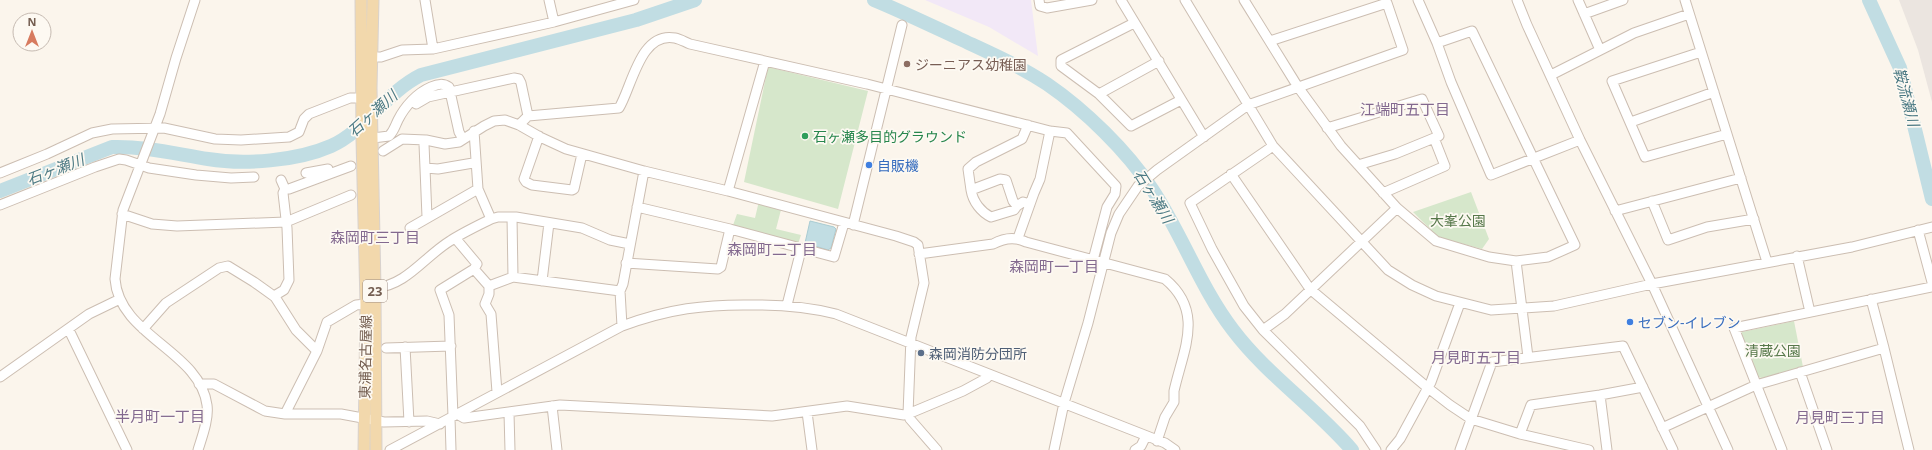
<svg xmlns="http://www.w3.org/2000/svg" width="1932" height="450" viewBox="0 0 1932 450" font-family="'Open Sans','Noto Sans JP',sans-serif">
<style>
.industrial{fill:#ebe5e0}
.education{fill:#f2e8f7}
.green{fill:#d6e7cb}
.water{fill:#c1dde3;stroke:#a9ccd3}
.lines{fill:none;stroke-linecap:round;stroke-linejoin:round}
.river{stroke:#c1dde3;stroke-width:14}
.minor-casing{stroke:#ccbeb2;stroke-width:11}
.major-casing{stroke:#d8d2ce;stroke-width:13}
.minor{stroke:#fff;stroke-width:9}
.major{stroke:#f2d8ac;stroke-width:11}
.education-dot{fill:#8d6e63;stroke:#fdf9f2;stroke-width:1.5}
.leisure-dot{fill:#2e9e5b;stroke:#fdf9f2;stroke-width:1.5}
.shop-dot{fill:#3f7fe0;stroke:#fdf9f2;stroke-width:1.5}
.service-dot{fill:#5c6f8a;stroke:#fdf9f2;stroke-width:1.5}
.labels{text-anchor:middle;dominant-baseline:central;stroke-width:3.5;stroke-linejoin:round;paint-order:stroke}
.shield{fill:#fdf9f2;stroke:#9d8c81;stroke-width:1}
.shield-label{font-size:13px;font-weight:bold;fill:#745e51}
.education-label{font-size:14px;fill:#785e54;stroke:#fdf9f2;text-anchor:start}
.leisure-label{font-size:14px;fill:#27864d;stroke:#fdf9f2;text-anchor:start}
.shop-label{font-size:14px;fill:#366cbe;stroke:#fdf9f2;text-anchor:start}
.park-label{font-size:14px;fill:#56784a;stroke:#fdf9f2}
.service-label{font-size:14px;fill:#4e5e75;stroke:#fdf9f2;text-anchor:start}
.street-label{font-size:14px;fill:#745e51;stroke:#fdf9f2}
.water-label{font-size:15px;font-style:italic;fill:#4c7a84;stroke:#fdf9f2}
.neighbourhood-label{font-size:15px;fill:#83698f;stroke:#fdf9f2}
</style>
<rect width="100%" height="100%" fill="#fbf5ec"/>
<path class="industrial" d="M1899 0H1932V102L1918 50Z"/>
<path class="education" d="M925 0H1031L1038 56 989 27Z"/>
<path class="green" d="M768 67 868 91 838 209 744 182Z
M1471 192 1489 239 1482 249 1438 237 1413 212Z
M759 201 782 206 776 229 801 235 798 244 732 228 737 214 755 218Z
M1794 321 1803 367 1762 378 1758 377 1740 335 1742 332Z"/>
<path class="water" d="M810 221 834 227 836 229 831 248 828 250 805 243Z"/>
<g class="lines">
<path class="river" d="M874 0C903 12 932 26 960 39 990 53 1020 66 1047 84 1085 110 1127 151 1152 189 1182 234 1200 287 1233 330 1267 375 1315 407 1352 450
M1869 0 1900 68 1932 199
M0 191 112 147C144 146 176 154 208 159 244 165 297 161 331 146 365 131 385 93 421 75L636 20 695 0"/>
<defs>
<path id="minor" d="M195 0 176 58 160 114 123 210 115 279C119 336 200 351 207 405 209 419 202 437 198 450
M425 0 433 49
M549 0 554 22
M1039 0 1040 6 1047 8 1092 0
M1121 0 1204 137
M1185 0 1273 146 1388 270 1412 285 1436 296 1491 310 1554 306 1652 284 1852 247 1932 227
M1244 0 1298 87 1341 146 1397 208 1436 241 1489 257 1516 261 1548 257 1575 245 1472 31 1437 43
M1418 0 1437 43 1451 82 1491 175 1580 140
M1517 0 1527 25 1580 140 1652 284 1728 450
M1578 0 1600 50
M1685 0 1767 262
M1584 14 1623 0
M1134 23 1061 60V66L1099 94 1131 126 1181 100
M1701 52 1612 81 1645 157 1727 134
M372 57H381L402 50 433 49 554 22 634 0
M1551 75 1634 33 1689 14
M1099 94 1159 61
M416 104 428 97 514 78 519 79 521 83 528 116
M1631 122 1714 92
M519 125 528 116 619 108C632 87 640 31 675 38 680 39 685 42 690 44L867 84 1050 131 1067 133 1116 186 1115 194 1107 207 1093 260
M1028 125 1022 139 976 162 968 169 971 190 1000 179 1006 180 1013 201 1017 206 1023 202 1030 204
M1327 128 1422 99 1439 136 1395 154 1358 165
M474 131 478 189 491 219
M539 136 524 179 526 182 532 185 572 190 574 189 582 154
M373 138 389 136C394 131 395 126 398 120 405 106 417 93 431 87 438 84 443 83 449 87L459 132 463 139
M426 140 424 144 427 217
M1273 146 1190 203 1212 249 1244 306 1263 330 1360 426 1376 450
M383 151 402 139 426 140 445 144 459 142 484 126 494 121 505 120 519 125 540 137 566 149 644 171 728 191 896 236 914 242 918 245 924 283 911 337 908 414 904 415 847 406 772 416 560 405 464 418 457 414
M425 168 438 169 473 163 476 161
M0 173 47 154 92 133 112 129 164 128 215 139 241 140 289 137 299 132 304 119 309 114 350 98H362
M306 173 328 169
M1231 174 1310 289 1428 388 1450 405 1471 419 1520 434
M281 180 285 189H289L351 166
M971 190C973 202 981 212 991 217L1014 210 1017 206
M728 191 765 61
M1383 193 1445 166 1434 138
M1652 201 1668 240 1707 227 1754 219
M0 205 95 167 119 159 126 160 149 168 196 175 231 178 254 177
M637 207 730 229 834 257 844 223
M1615 211 1741 178
M122 214 152 224 177 226 286 222 351 195
M512 217 513 277
M853 225 902 25
M410 228 478 189
M1918 230 1932 282
M1018 238 1034 193 1040 179 1050 131
M919 254 993 244C1004 238 1016 237 1026 242L1165 279C1205 312 1183 350 1174 391V402L1165 417 1157 441
M1797 256 1810 312
M1516 261 1528 357
M626 263 718 269 721 267 730 229
M474 269 489 286 513 277 620 291
M542 281 549 223
M489 286V294L485 304 491 314 497 392
M375 288C407 285 424 257 450 241 462 233 477 226 491 219L498 217H516L582 228 610 240 630 244
M274 296 284 290 289 280 287 228 283 193 285 189
M787 305 801 250
M622 326 620 291 623 284 644 171
M143 329 166 303 219 268 228 266 254 282 275 297 296 330 317 351
M69 330 127 450
M1263 330 1285 314 1397 208
M405 347 409 422
M386 348 451 346
M1884 348 1909 450
M1800 372 1827 450
M0 377 89 314 120 299
M199 384H214L265 411 285 414H341L384 422 427 421 440 424
M1600 395 1607 450
M552 406 557 450
M807 412 812 450
M509 413 510 450
M285 414 317 351 327 322 356 305 366 304
M453 416 449 315 440 290 474 269 477 264 456 239
M450 418 451 450
M1662 428 1756 385 1884 348 1871 299
M390 450 622 326C668 309 705 304 754 305 782 305 808 307 836 314L1165 443 1175 450
M937 450 910 419 908 414 963 391 987 378 989 374
M1054 450 1064 403 1088 323 1111 233 1119 214 1138 186 1157 170 1248 105 1403 50 1387 3 1270 41
M1135 450 1141 446 1146 436
M1391 450 1400 439 1431 382 1460 303
M1460 450 1492 362 1623 346 1673 450
M1589 450 1520 434 1531 405 1600 395 1643 387
M1782 450 1734 328 1932 287"/>
<path id="major" d="M361 0 362 139 366 304 364 450
M373 0 371 88 375 288 376 450"/>
</defs>
<use href="#minor" class="minor-casing"/>
<use href="#major" class="major-casing"/>
<use href="#minor" class="minor"/>
<use href="#major" class="major"/>
</g>
<circle class="education-dot" cx="907" cy="64" r="4"/>
<circle class="leisure-dot" cx="805" cy="136" r="4"/>
<g class="shop-dot">
<circle cx="869" cy="165" r="4"/>
<circle cx="1630" cy="322" r="4"/>
</g>
<circle class="service-dot" cx="921" cy="353" r="4"/>
<g class="labels">
<rect class="shield" x="363" y="280" width="24" height="22" rx="3"/>
<g class="shield-label">
<text x="375" y="291">23</text>
</g>
<g class="education-label">
<text x="915" y="64">ジーニアス幼稚園</text>
</g>
<g class="leisure-label">
<text x="813" y="136">石ヶ瀬多目的グラウンド</text>
</g>
<g class="shop-label">
<text x="877" y="165">自販機</text>
<text x="1638" y="322">セブン-イレブン</text>
</g>
<g class="park-label">
<text x="1458" y="220">大峯公園</text>
<text x="1773" y="350">清蔵公園</text>
</g>
<g class="service-label">
<text x="929" y="353">森岡消防分団所</text>
</g>
<g class="street-label">
<text transform="translate(365 357) rotate(-89)">東浦名古屋線</text>
</g>
<g class="water-label">
<text transform="translate(1907 97) rotate(75)">鞍流瀬川</text>
<text transform="translate(372 113) rotate(-42)">石ヶ瀬川</text>
<text transform="translate(55 169) rotate(-21)">石ヶ瀬川</text>
<text transform="translate(1154 196) rotate(58)">石ヶ瀬川</text>
</g>
<g class="neighbourhood-label">
<text x="1405" y="109">江端町五丁目</text>
<text x="375" y="237">森岡町三丁目</text>
<text x="772" y="249">森岡町二丁目</text>
<text x="1054" y="266">森岡町一丁目</text>
<text x="1476" y="357">月見町五丁目</text>
<text x="160" y="416">半月町一丁目</text>
<text x="1840" y="417">月見町三丁目</text>
</g>
</g>
<g transform="translate(32 32)"><circle r="19" fill="#fdf9f2" stroke="#c6bbb2"/>
<path d="M0-3L7 15L0 10L-7 15Z" fill="#d77b5f"/>
<text y="-6" font-size="11" font-weight="bold" text-anchor="middle" fill="#745e51">N</text>
</g>
</svg>
